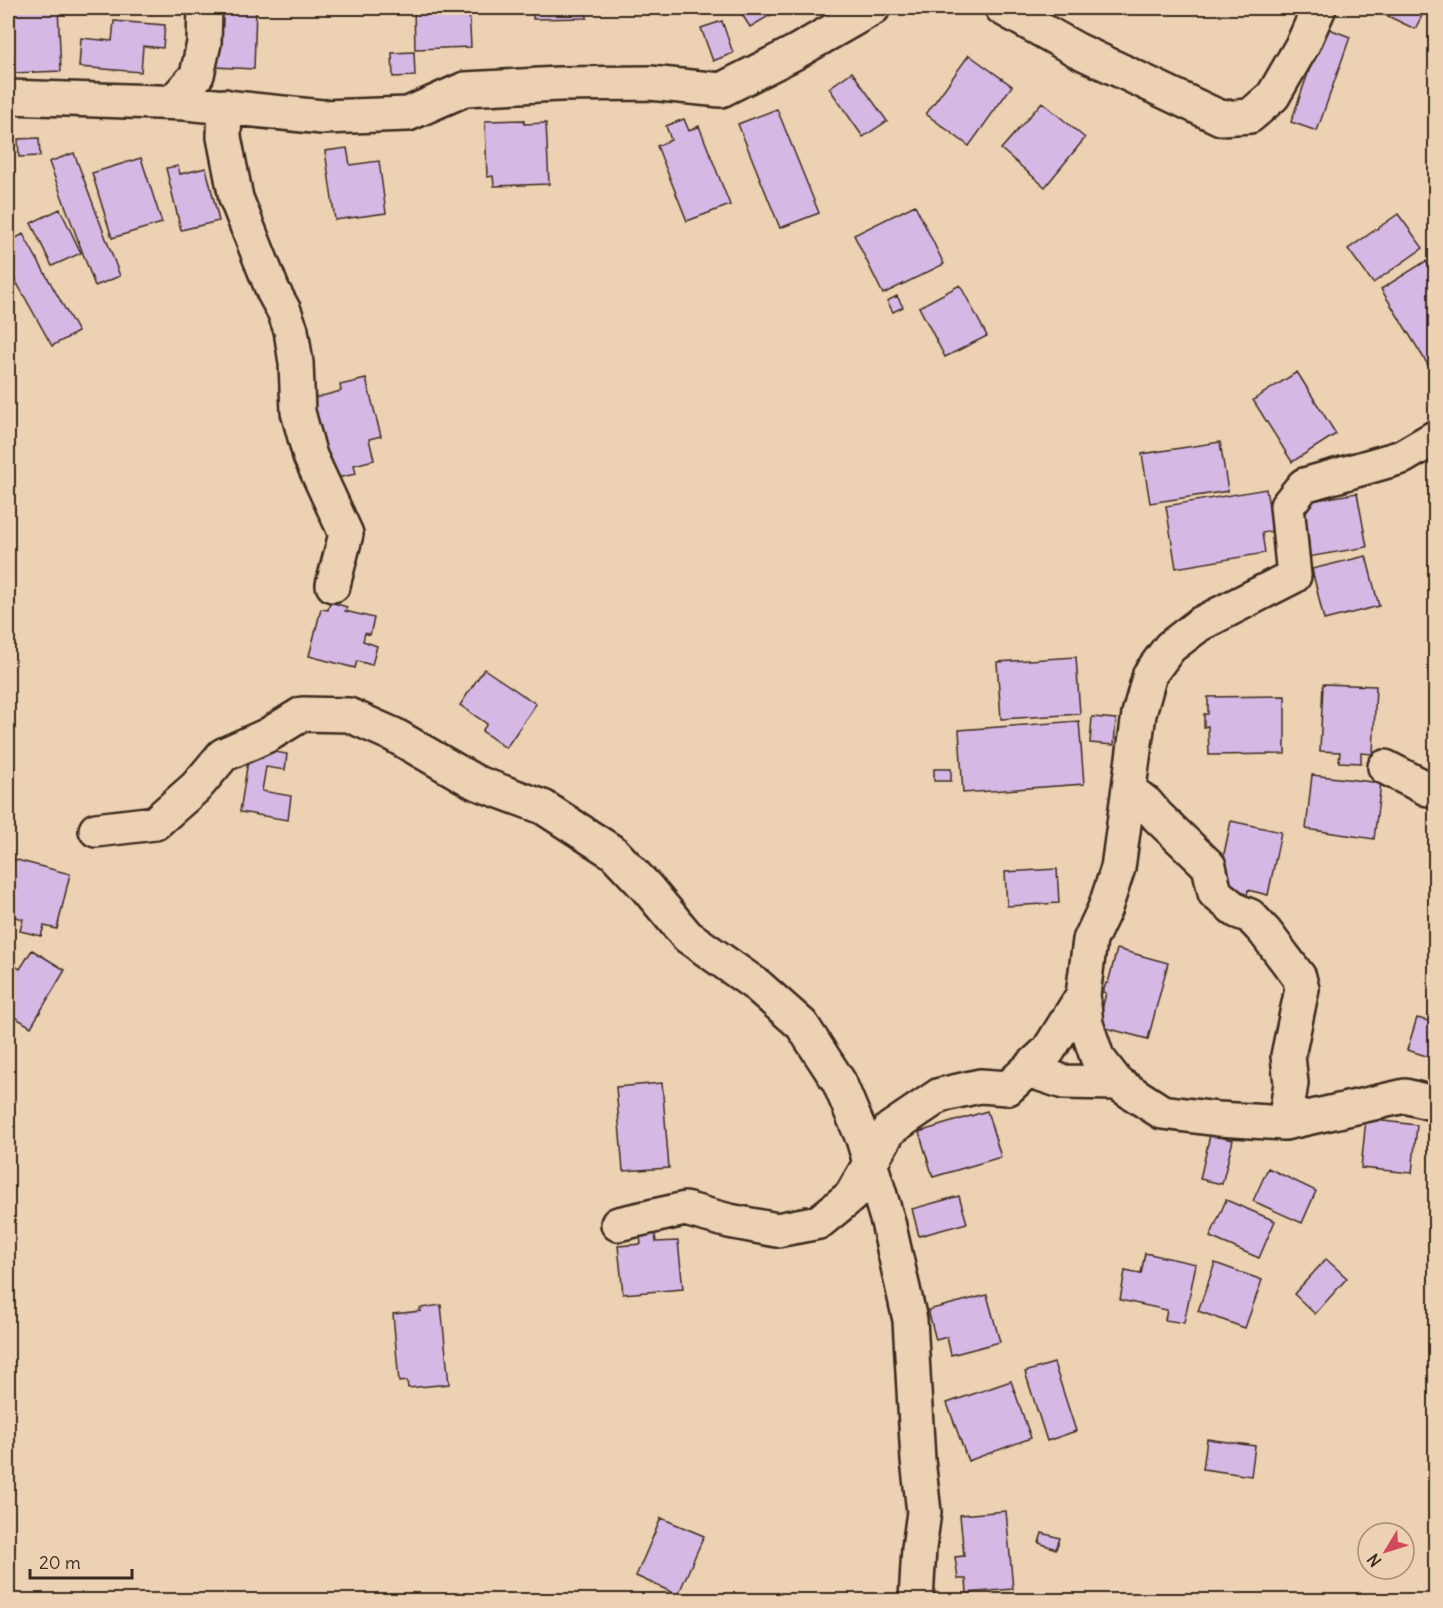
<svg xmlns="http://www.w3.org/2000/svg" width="1443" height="1608" viewBox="0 0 1443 1608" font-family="Delius,sans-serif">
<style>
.building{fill:#d6b8e5;stroke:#3b2a1e;stroke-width:1.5}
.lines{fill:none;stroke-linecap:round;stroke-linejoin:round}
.street-casing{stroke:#3b2a1e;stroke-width:38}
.street{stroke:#ecd1b3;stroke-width:33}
</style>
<rect width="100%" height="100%" fill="#ecd1b3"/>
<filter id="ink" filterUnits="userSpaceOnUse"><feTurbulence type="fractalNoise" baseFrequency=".0167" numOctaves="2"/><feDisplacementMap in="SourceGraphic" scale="12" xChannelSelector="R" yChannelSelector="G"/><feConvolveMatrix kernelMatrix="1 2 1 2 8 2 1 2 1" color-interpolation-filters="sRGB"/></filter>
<g filter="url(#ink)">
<path class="building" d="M9 8H58L61 71 13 73Z
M217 8H256L254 69 214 67Z
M414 8H469L471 47 415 49Z
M533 8H586L587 18 533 19Z
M738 8H782L750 27Z
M1371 8H1426L1415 29Z
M114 21 165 25 163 48 143 46 141 72 79 67 81 38 112 41Z
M722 21 733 53 713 61 701 28Z
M1324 27 1350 37 1317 131 1291 122Z
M414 52 415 76 393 77 392 53Z
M969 55 1012 86 969 146 926 114Z
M852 72 887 121 863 137 829 88Z
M1042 102 1085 138 1045 187 1001 149Z
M777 109 819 213 780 228 738 124Z
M684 119 689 131 699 126 730 205 687 221 657 146 671 140 666 126Z
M524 120V124L546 123 549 184 494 186 493 176 487 177 485 121Z
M39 138 40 156 19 157 18 139Z
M347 148 350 165 379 161 386 213 335 220 325 151Z
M74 153 120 276 95 286 49 162Z
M141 158 162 223 112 238 92 173Z
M178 166 180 174 206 168 219 221 181 230 166 168Z
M915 205 944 264 883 294 854 235Z
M60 209 81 253 52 266 31 223Z
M1398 214 1423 248 1373 283 1348 249Z
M23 234 78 332 52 346 8 267V243Z
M1426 261 1436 278V371L1433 373 1381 289Z
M960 285 987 336 945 357 919 307Z
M897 296 903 307 893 312 887 301Z
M1297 372 1336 434 1292 462 1253 400Z
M366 379 381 436 369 439 374 460 354 465 356 474 336 478 331 458 320 461 303 401 341 391 340 385Z
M1220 442 1228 491 1150 503 1142 454Z
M1266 489 1273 531 1262 533 1265 553 1176 568 1166 506Z
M1357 493 1367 547 1308 557 1299 503Z
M1366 556 1379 606 1324 620 1312 569Z
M8 565 13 566 8 620Z
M330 602 347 607 345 611 374 618 370 635 365 633 363 641 377 646 372 665 357 661 355 668 309 656 321 609 328 610Z
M1076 657 1080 714 1001 719 997 662Z
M484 669 536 704 506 748 482 731 487 724 460 705Z
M1323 684 1376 686 1373 754 1361 753V763L1339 762 1340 752 1320 751Z
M1285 696V754L1209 755 1208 726 1204 727V714H1208V697Z
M1092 717 1116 719 1114 745 1090 743Z
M1079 721 1084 784 963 793 959 730Z
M250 748 287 754 285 770 266 767 262 791 291 796 288 820 240 812Z
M934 769H951V781H934Z
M1312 775 1381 783 1374 839 1306 829Z
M1231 821 1281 832 1268 895 1248 890 1246 902 1229 898 1232 885 1218 882Z
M13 859 70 874 57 929 44 926 41 936 20 931 23 919 8 915V882Z
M1057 869 1059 903 1007 906 1005 872Z
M1117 949 1168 963 1148 1039 1098 1026 1106 993 1103 992 1106 983H1108Z
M32 950 65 970 31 1027 8 1013V962L20 969Z
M1417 1018 1436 1023V1059L1407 1050Z
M662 1083 669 1168 623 1171 616 1087Z
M987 1111 1001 1157 933 1177 919 1132Z
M1366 1119 1417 1125 1412 1173 1361 1168Z
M1210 1135 1233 1140 1222 1184 1200 1179Z
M1268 1168 1316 1191 1302 1223 1253 1201Z
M959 1196 967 1223 919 1236 912 1209Z
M1226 1200 1275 1221 1259 1258 1210 1237Z
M655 1234 656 1242 678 1241 683 1289 623 1294 618 1246 641 1244 640 1236Z
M1145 1253 1196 1264 1184 1323 1165 1320 1167 1310 1120 1300 1125 1271 1141 1274Z
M1326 1259 1347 1278 1315 1314 1294 1294Z
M1215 1263 1262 1280 1245 1328 1198 1311Z
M987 1295 1000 1342 951 1355 947 1337 936 1340 928 1310Z
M441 1305 449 1384 408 1388 407 1381 399 1382 393 1314 421 1311 420 1308Z
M1054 1363 1076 1431 1047 1441 1025 1372Z
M1011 1381 1031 1438 968 1461 947 1403Z
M1207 1439 1255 1446 1251 1476 1203 1469Z
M1006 1511 1013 1589 967 1593 966 1579H958L955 1557 964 1556 960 1515Z
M661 1518 704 1536 678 1595 636 1576Z
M1042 1533 1060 1538 1056 1549 1039 1543Z"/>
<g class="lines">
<defs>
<path id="street" d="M1002 8 1077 50 1221 118 1250 116 1273 96 1303 44 1319 8
M8 97 186 103 322 117 408 114 465 89 559 84 650 83 721 90 794 53 873 8
M173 102 197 75 204 43 205 8
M225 106 224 137 236 198 273 291 284 311 291 330 296 363 298 412 310 456 346 534 333 585
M1385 767 1428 789 1436 790
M1129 790 1146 803 1158 817 1209 866 1215 893 1237 911 1250 916 1265 932 1299 977 1302 989 1288 1056 1291 1083 1285 1123
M96 830 155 823 196 787 223 755 268 735 302 714 349 715 394 735 475 782 543 807 614 853 647 888 687 936 758 986 802 1025 839 1082 863 1139 888 1222 910 1320 918 1460 924 1512 919 1548 916 1600
M1083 995 1086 1024 1097 1057 1117 1083
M1028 1070 1064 1082 1117 1083 1162 1112 1218 1119 1285 1123 1405 1096 1436 1104
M618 1224 685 1209 729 1221 777 1230 819 1222 851 1196 890 1129 940 1095 980 1086 1008 1088 1048 1051 1083 995 1090 940 1105 908 1118 868 1139 714 1150 674 1170 647 1200 624 1294 576 1287 506 1304 485 1402 457 1436 437"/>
</defs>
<use href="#street" class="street-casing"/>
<use href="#street" class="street"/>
</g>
</g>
<rect width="1443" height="1608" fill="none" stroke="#ecd1b3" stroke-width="30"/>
<rect x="15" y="15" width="1413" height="1578" fill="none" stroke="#3b2a1e" stroke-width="2" filter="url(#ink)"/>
<g transform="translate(1386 1551) rotate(232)"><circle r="28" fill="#ecd1b3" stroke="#a58e77" stroke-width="1.5"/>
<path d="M0-4.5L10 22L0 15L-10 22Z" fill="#d1495b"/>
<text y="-9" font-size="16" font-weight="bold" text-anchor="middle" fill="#3b2a1e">N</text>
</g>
<path d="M30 1569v9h102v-9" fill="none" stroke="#3b2a1e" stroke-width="3"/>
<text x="39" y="1569" font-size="18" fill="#3b2a1e" stroke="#ecd1b3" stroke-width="4.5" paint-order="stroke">20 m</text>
</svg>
